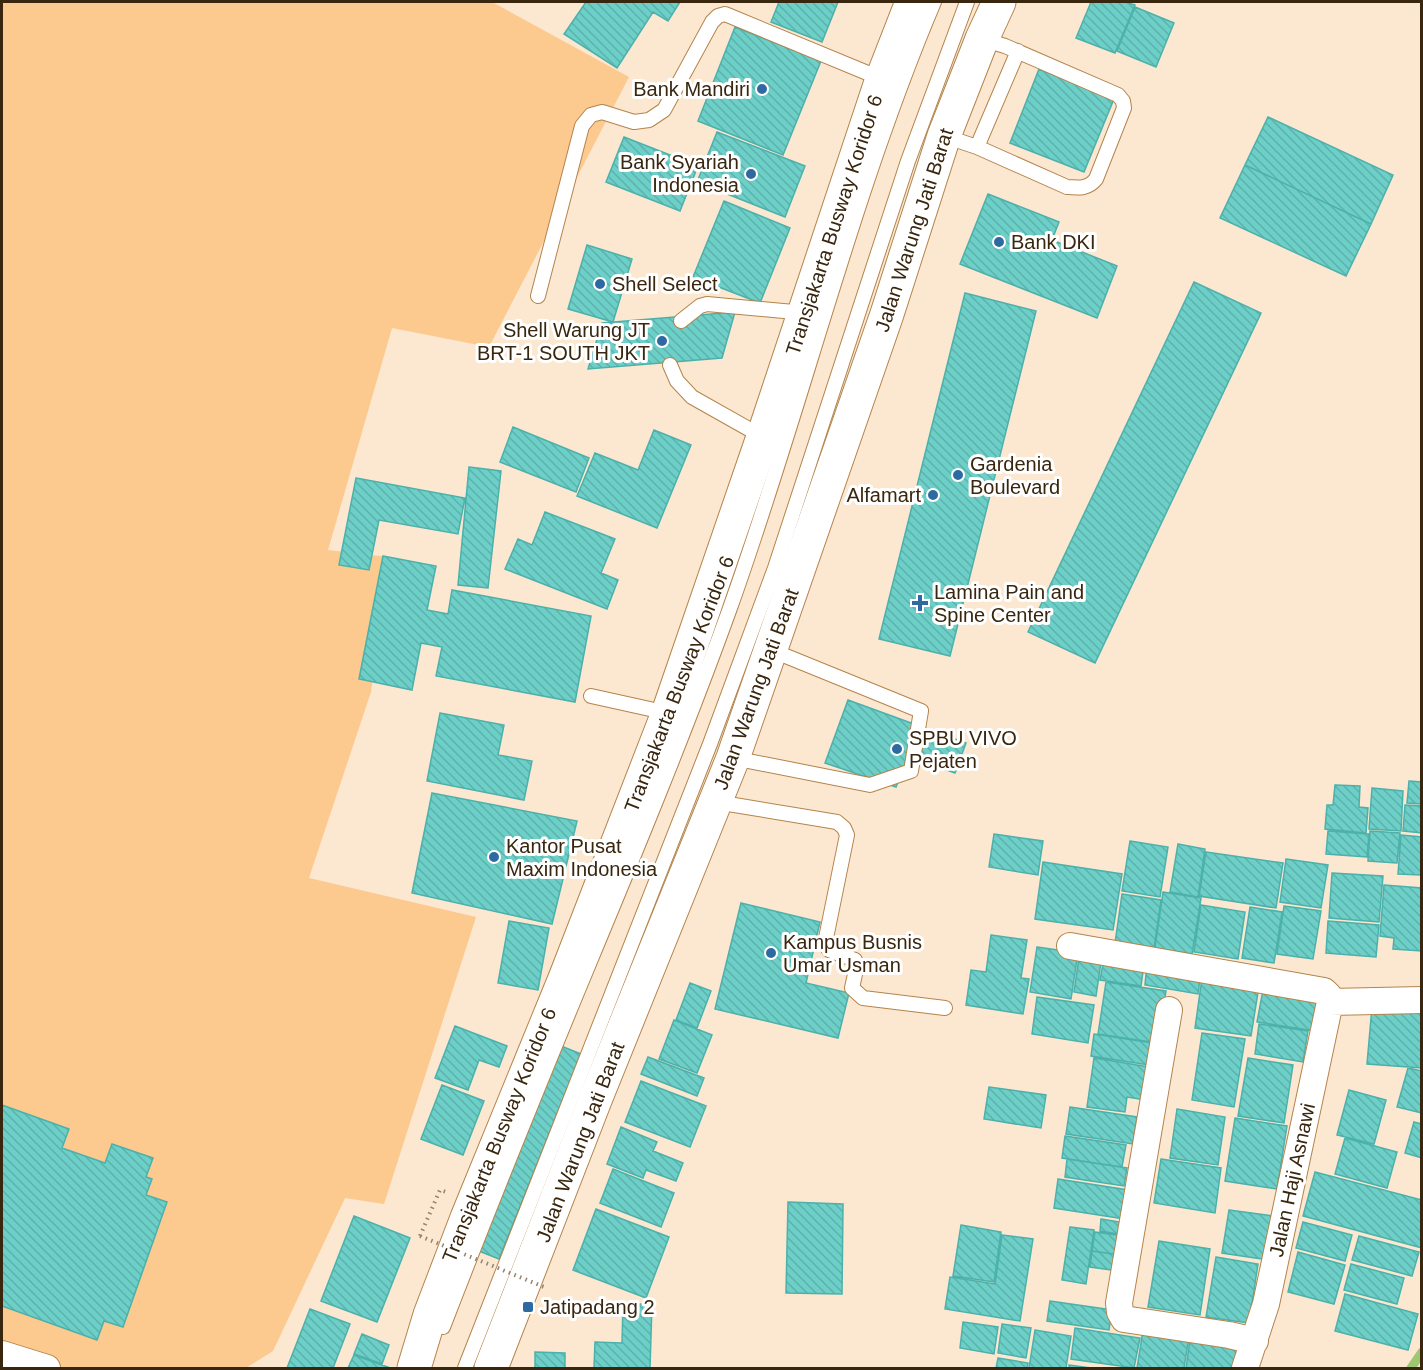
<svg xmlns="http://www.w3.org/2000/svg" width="1423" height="1370" viewBox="0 0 1423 1370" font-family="Helvetica,sans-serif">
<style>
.green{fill:#fcc98f}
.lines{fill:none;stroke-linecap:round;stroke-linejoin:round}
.stream{stroke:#9ec770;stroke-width:9}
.building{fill:url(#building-back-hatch);stroke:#4bb1aa;stroke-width:1.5}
.lane-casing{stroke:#b4844b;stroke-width:16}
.street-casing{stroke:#b4844b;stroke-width:28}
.primary-casing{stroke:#b4844b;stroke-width:35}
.path{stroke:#96826b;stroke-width:4;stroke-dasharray:1.5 4.5;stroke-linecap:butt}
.lane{stroke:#fff;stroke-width:14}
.street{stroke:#fff;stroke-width:26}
.primary{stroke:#fff;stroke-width:33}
.path-bridge{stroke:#96826b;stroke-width:4;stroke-dasharray:1.5 4.5;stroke-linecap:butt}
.poi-dot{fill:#2e69a1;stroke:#fff;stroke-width:2}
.labels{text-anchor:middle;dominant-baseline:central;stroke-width:6;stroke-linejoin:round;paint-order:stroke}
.poi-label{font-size:20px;fill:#39260e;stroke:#fff;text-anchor:start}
.street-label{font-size:20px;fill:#39260e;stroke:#fff}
</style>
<defs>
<pattern id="building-back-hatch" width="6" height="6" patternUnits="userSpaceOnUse" patternTransform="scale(1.5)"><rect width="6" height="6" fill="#6ccfc8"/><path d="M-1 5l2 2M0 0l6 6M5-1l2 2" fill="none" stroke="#5eb2ab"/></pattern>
</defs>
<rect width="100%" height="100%" fill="#fce7d1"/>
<path class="green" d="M2 2H492L629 77 489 347 392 328 328 550 388 557 371 692 309 878 476 917 384 1204 345 1198 273 1351 246 1368H56L2 1353Z"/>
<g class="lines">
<path class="stream" d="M1411 1368 1422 1352"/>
</g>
<path class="building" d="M586 2H680L668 21 653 12 617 68 564 34Z
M779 2H838L822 42 771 22Z
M1091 2H1125L1135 5 1115 53 1076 38Z
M1135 7 1174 23 1156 67 1117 51Z
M735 27 821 61 783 155 698 121Z
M1039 69 1114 99 1084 172 1010 143Z
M1268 117 1393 175 1371 224 1245 165Z
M717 132 805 166 785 217 697 182Z
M624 137 698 166 680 211 606 182Z
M1245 165 1371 224 1346 276 1220 218Z
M988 194 1059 222 1052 240 1117 266 1097 318 960 264Z
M724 201 790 228 760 303 693 277Z
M587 245 632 259 613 322 568 309Z
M1194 282 1261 313 1095 663 1028 632Z
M965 293 1036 311 950 656 879 639Z
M735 312 722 358 588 369 602 323Z
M513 427 589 458 576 492 500 462Z
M654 430 691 445 657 528 577 496 595 453 638 470Z
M469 467 501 471 488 588 458 585Z
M356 478 465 498 458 534 379 520 369 570 339 565Z
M545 512 615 539 601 573 618 580 607 609 505 569 518 539 532 545Z
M383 556 436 566 427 610 448 614 452 590 591 616 575 702 436 676 442 647 421 643 412 690 359 679Z
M848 700 966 743 955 773 908 756 896 787 825 763Z
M440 713 504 725 498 755 532 761 524 800 427 781Z
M1409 781 1422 782V804L1407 803Z
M1335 785 1360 786 1359 807 1368 808 1366 833 1325 829 1327 805H1333Z
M1372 788 1403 791 1401 831 1369 829Z
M432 793 577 821 552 924 412 893Z
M1405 805 1422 806V833L1403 831Z
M1328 831 1369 834 1367 857 1326 854Z
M1370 831 1400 833 1397 863 1368 861Z
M994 834 1043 841 1038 875 989 867Z
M1401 835 1422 837 1421 875 1398 874Z
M1130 841 1168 847 1160 897 1122 891Z
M1178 844 1205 849 1198 897 1170 892Z
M1206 852 1283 863 1276 908 1199 896Z
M1286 859 1328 865 1321 908 1280 902Z
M1043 862 1122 874 1113 930 1035 919Z
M1332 873 1383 876 1379 922 1329 918Z
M1384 885 1422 888V951L1393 949 1394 938 1380 936Z
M1163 892 1201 898 1192 954 1155 948Z
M1122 894 1161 900 1154 948 1115 943Z
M741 903 820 922 806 983 849 993 838 1038 715 1009Z
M1201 905 1245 912 1238 959 1194 952Z
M1284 906 1321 911 1313 959 1277 954Z
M1250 907 1282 912 1274 963 1242 958Z
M509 921 549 928 538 990 498 983Z
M1328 921 1379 925 1376 957 1326 953Z
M991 935 1027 940 1021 978 1029 979 1023 1014 966 1005 971 970 986 972Z
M1037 947 1078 953 1071 999 1030 992Z
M1079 958 1101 962 1096 996 1074 992Z
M1104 958 1144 964 1141 986 1100 980Z
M1147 964 1201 972 1198 994 1145 985Z
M1202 978 1259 986 1251 1036 1195 1028Z
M1106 982 1166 991 1158 1043 1098 1034Z
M690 983 711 991 697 1028 676 1020Z
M1263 990 1320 999 1315 1031 1257 1022Z
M1037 997 1094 1005 1088 1043 1032 1034Z
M1372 1007 1422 1010V1068L1367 1064Z
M674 1020 712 1035 697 1073 659 1059Z
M1259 1024 1308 1031 1303 1062 1255 1054Z
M455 1026 507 1046 499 1067 479 1060 468 1090 435 1078Z
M1202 1033 1245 1039 1234 1107 1192 1100Z
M1094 1034 1159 1044 1155 1066 1091 1056Z
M561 1046 581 1054 499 1259 479 1251Z
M648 1057 704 1078 697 1096 641 1074Z
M1094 1058 1150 1067 1145 1100 1127 1097 1125 1112 1087 1107Z
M1248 1058 1293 1065 1284 1123 1238 1116Z
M1408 1068 1422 1071V1113L1397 1107Z
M641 1081 706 1106 690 1147 625 1122Z
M442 1085 484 1101 463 1155 421 1139Z
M989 1087 1046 1095 1041 1128 984 1119Z
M1349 1090 1386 1100 1374 1144 1337 1135Z
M2 1105 69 1129 62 1148 105 1163 112 1144 153 1158 146 1177 152 1179 146 1195 167 1202 123 1327 104 1321 97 1340 2 1306Z
M1070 1107 1137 1117 1133 1144 1066 1134Z
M1177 1109 1225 1117 1218 1165 1170 1158Z
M1235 1118 1287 1126 1277 1189 1225 1181Z
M1414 1122 1422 1124V1158L1405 1153Z
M621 1127 657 1142 653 1151 683 1163 676 1181 646 1170 643 1178 607 1164Z
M1065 1136 1126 1145 1122 1167 1062 1158Z
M1345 1138 1397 1152 1387 1188 1335 1174Z
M1067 1159 1127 1168 1124 1186 1065 1177Z
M1161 1159 1221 1168 1215 1213 1154 1203Z
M613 1169 674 1193 661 1227 600 1203Z
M1315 1172 1422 1200V1248L1303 1216Z
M1058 1179 1128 1190 1124 1219 1054 1208Z
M788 1202 843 1204 842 1294 786 1293Z
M596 1209 669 1237 646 1298 573 1270Z
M1229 1210 1274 1216 1268 1260 1222 1253Z
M354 1216 410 1238 377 1322 321 1301Z
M1101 1219 1126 1223 1124 1235 1100 1231Z
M1303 1222 1352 1235 1345 1261 1296 1248Z
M961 1225 1001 1232 994 1282 953 1276Z
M1070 1227 1094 1230 1086 1284 1062 1280Z
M1095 1232 1124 1236 1121 1255 1092 1251Z
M1002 1235 1033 1239 1020 1321 945 1309 950 1277 995 1284Z
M1359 1236 1419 1252 1412 1276 1352 1260Z
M1159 1241 1210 1249 1200 1315 1148 1307Z
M1092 1251 1120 1255 1118 1271 1090 1267Z
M1298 1252 1345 1265 1334 1304 1288 1292Z
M1216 1257 1258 1264 1249 1323 1206 1317Z
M1351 1264 1404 1278 1397 1304 1344 1290Z
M1345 1294 1418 1314 1408 1350 1335 1331Z
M1050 1301 1112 1310 1109 1330 1047 1321Z
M623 1304H652L650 1368H594L595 1342 622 1343Z
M310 1309 350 1324 333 1368H287Z
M963 1322 998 1327 994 1354 960 1348Z
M1002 1324 1031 1328 1026 1358 998 1353Z
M1144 1324 1190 1331 1184 1368H1137Z
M1075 1328 1140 1338 1134 1368 1071 1359Z
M1035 1330 1071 1336 1066 1368H1029Z
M362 1334 389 1345 382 1364 354 1354Z
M1191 1334 1242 1341 1238 1368H1186Z
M535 1352 565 1353V1368H535Z
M354 1355 388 1367 387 1368H348Z
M998 1358 1028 1363 1027 1368H996Z
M1069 1365 1091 1368H1069Z"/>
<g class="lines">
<defs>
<path id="lane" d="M982 39 1005 46 1118 95 1123 101 1124 108 1096 179C1088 189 1079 188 1067 187L977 147 1018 51
M944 136 977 147
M538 296 582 126 591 115 602 112 634 122 649 120 664 110 712 22 718 16 725 14 882 79
M681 321 700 306 707 304 805 313
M670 365 677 381 692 397 763 437
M591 696 668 713
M733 758 870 785 911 771 921 711 771 650
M716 802 837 822 844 828 847 835 825 943 829 950 855 960 857 965 852 988 863 998 945 1008
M443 1327C489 1208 537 1089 586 971 636 851 686 730 730 608 802 407 851 198 934 2
M465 1368 710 744 775 568 908 161 967 2"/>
<path id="street" d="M1070 946 1324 991 1329 996 1330 1002 1266 1304 1245 1368
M1330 1002 1422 1000
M1169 1010 1119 1303 1120 1312 1124 1319 1229 1335 1255 1341
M2 1354 47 1368"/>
<path id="primary" d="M414 1368 430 1315 467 1218 566 976 668 713 763 437 882 79 912 2
M491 1368 595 1100 733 758 887 314 944 136 982 39 999 2"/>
</defs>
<use href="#lane" class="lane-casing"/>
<use href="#street" class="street-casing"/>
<use href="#primary" class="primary-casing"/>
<path class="path" d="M420 1236 440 1190 446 1192"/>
<use href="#lane" class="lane"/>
<use href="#street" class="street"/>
<use href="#primary" class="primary"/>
<path class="path-bridge" d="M420 1236 544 1287"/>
</g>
<g class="poi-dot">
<circle cx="762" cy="89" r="6"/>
<circle cx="751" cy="174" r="6"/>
<circle cx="999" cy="242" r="6"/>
<circle cx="600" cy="284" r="6"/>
<circle cx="662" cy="341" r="6"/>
<circle cx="958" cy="475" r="6"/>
<circle cx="933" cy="495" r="6"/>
<path d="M917 594h6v6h6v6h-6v6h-6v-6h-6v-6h6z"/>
<circle cx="897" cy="749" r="6"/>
<circle cx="494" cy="857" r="6"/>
<circle cx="771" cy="953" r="6"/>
<rect x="522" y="1301" width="12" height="12" rx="3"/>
</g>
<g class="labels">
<g class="poi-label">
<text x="750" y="89" text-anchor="end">Bank Mandiri</text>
<text x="739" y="162" text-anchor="end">Bank Syariah<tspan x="739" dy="23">Indonesia</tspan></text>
<text x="1011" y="242">Bank DKI</text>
<text x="612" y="284">Shell Select</text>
<text x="650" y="330" text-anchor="end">Shell Warung JT<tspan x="650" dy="23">BRT-1 SOUTH JKT</tspan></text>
<text x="970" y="464">Gardenia<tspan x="970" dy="23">Boulevard</tspan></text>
<text x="921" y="495" text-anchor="end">Alfamart</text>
<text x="934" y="592">Lamina Pain and<tspan x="934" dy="23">Spine Center</tspan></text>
<text x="909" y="738">SPBU VIVO<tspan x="909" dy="23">Pejaten</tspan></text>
<text x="506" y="846">Kantor Pusat<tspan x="506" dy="23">Maxim Indonesia</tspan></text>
<text x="783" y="942">Kampus Busnis<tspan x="783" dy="23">Umar Usman</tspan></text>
<text x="540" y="1307">Jatipadang 2</text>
</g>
<g class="street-label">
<text transform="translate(834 225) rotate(-72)">Transjakarta Busway Koridor 6</text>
<text transform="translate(914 230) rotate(-72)">Jalan Warung Jati Barat</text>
<text transform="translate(679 684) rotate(-69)">Transjakarta Busway Koridor 6</text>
<text transform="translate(756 689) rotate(-70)">Jalan Warung Jati Barat</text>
<text transform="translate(499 1135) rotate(-68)">Transjakarta Busway Koridor 6</text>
<text transform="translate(580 1142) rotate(-69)">Jalan Warung Jati Barat</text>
<text transform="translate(1292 1180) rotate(-78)">Jalan Haji Asnawi</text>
</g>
</g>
<rect width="1423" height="1370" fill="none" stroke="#39260e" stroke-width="6"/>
</svg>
